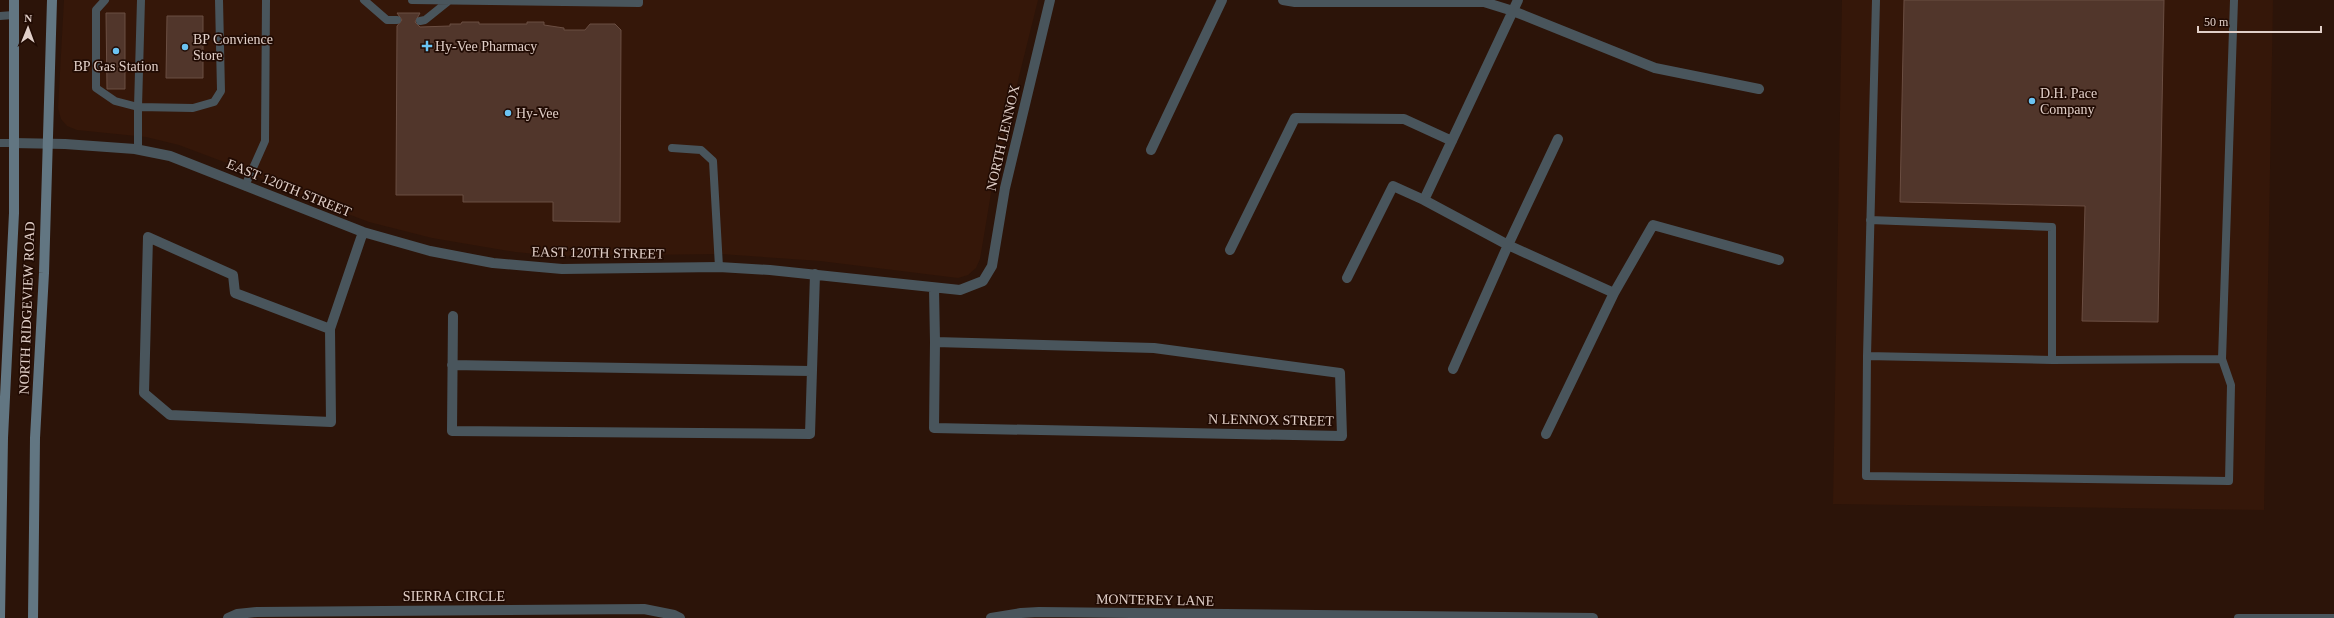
<svg xmlns="http://www.w3.org/2000/svg" width="2334" height="618" viewBox="0 0 2334 618" font-family="'Times New Roman',serif">
<style>
.built{fill:#351709}
.building{fill:#51362b;stroke:#6b4e42}
.lines{fill:none;stroke-linecap:round;stroke-linejoin:round}
.lane{stroke:#49555c;stroke-width:8}
.street{stroke:#49555c;stroke-width:10}
.secondary{stroke:#627682;stroke-width:10}
.poi-dot{fill:#6bc3f2;stroke:#210b03;stroke-width:1.5}
.labels{text-anchor:middle;dominant-baseline:central;stroke-width:3.5;stroke-linejoin:round;paint-order:stroke}
.poi-label{font-size:14px;fill:#e1cfc8;stroke:#210b03;text-anchor:start}
.street-label{font-size:14px;fill:#e1cfc8;stroke:#210b03}
</style>
<rect width="100%" height="100%" fill="#2c1409"/>
<path class="built" d="M64 0H1038L993 181 980 259 976 268 968 275 958 278 820 261 721 254 557 256 515 252 432 238 369 222 303 197 232 165 179 145 146 137 77 130 67 126 61 119 58 108Z
M1842 0H2273L2264 510 1833 504Z"/>
<path class="building" d="M1904 0H2164L2158 322 2082 321 2085 206 1900 202Z
M106 13H125V89H107Z
M397 13H420L415 22 420 27 450 26V24H461L462 22H479V24H527V22H544V25L564 28V30H585L590 24H615L621 30 620 222 553 221V202H463V195H396L397 26 402 20Z
M167 16H203V78H166Z"/>
<g class="lines">
<path class="lane" d="M105 0 96 10V88L115 101 138 107V150
M141 0 138 107 193 108 214 102 221 91 219 0
M364 0 387 20H397
M412 0 639 3V0
M0 16 13 15
M420 21 425 20 450 0
M0 143H12
M672 148 701 150 713 161 719 267
M245 186 265 141 266 0
M1870 220 2052 227V360L1867 356 1876 0
M1867 356 1866 476 2229 481 2231 385 2222 359
M2052 360 2222 359 2234 0
M2238 618H2334"/>
<path class="street" d="M1283 0 1295 2H1484L1513 11 1655 68 1759 89
M1518 0 1424 200 1508 245 1614 293
M12 143 65 144 135 149 170 156 363 232 430 251 493 263 562 269 719 267 770 270 960 290 983 281 992 266 1005 188 1050 0
M1151 150 1222 0
M1230 250 1295 118 1404 119 1452 141
M1347 278 1393 186 1424 200
M934 288 935 342 1154 348 1340 373 1342 436 934 428 935 342
M453 316 452 431 810 434 815 274
M330 329 235 293 233 275 148 237 144 393 170 415 331 422 330 329 363 232
M452 365 811 371
M1453 369 1508 245 1558 139
M1546 434 1614 293 1653 225 1779 260
M228 618 237 614 257 612 644 609 674 615 680 618
M991 618 1021 613 1039 612 1593 618"/>
<path class="secondary" d="M0 618 3 438 14 213V0
M33 618 35 438 44 273 52 0"/>
</g>
<g class="poi-dot">
<path d="M425 40h4v4h4v4h-4v4h-4v-4h-4v-4h4z"/>
<circle cx="185" cy="47" r="4"/>
<circle cx="116" cy="51" r="4"/>
<circle cx="2032" cy="101" r="4"/>
<circle cx="508" cy="113" r="4"/>
</g>
<g class="labels">
<g class="poi-label">
<text x="193" y="39">BP Convience<tspan x="193" dy="16">Store</tspan></text>
<text x="435" y="46">Hy-Vee Pharmacy</text>
<text x="116" y="66" text-anchor="middle">BP Gas Station</text>
<text x="2040" y="93">D.H. Pace<tspan x="2040" dy="16">Company</tspan></text>
<text x="516" y="113">Hy-Vee</text>
</g>
<g class="street-label">
<text transform="translate(1003 138) rotate(-77)">NORTH LENNOX</text>
<text transform="translate(289 188) rotate(22)">EAST 120TH STREET</text>
<text transform="translate(598 253) rotate(1)">EAST 120TH STREET</text>
<text transform="translate(27 308) rotate(-88)">NORTH RIDGEVIEW ROAD</text>
<text transform="translate(1271 420) rotate(1)">N LENNOX STREET</text>
<text x="454" y="596">SIERRA CIRCLE</text>
<text transform="translate(1155 600) rotate(1)">MONTEREY LANE</text>
</g>
</g>
<g transform="translate(28 28) rotate(1)" stroke="#210b03" stroke-width="3" paint-order="stroke">
<path d="M0-3L7 15L0 10L-7 15Z" fill="#e1cfc8"/>
<text y="-6" font-size="11" font-weight="bold" text-anchor="middle" fill="#e1cfc8">N</text>
</g>
<path d="M2198 26v6h123v-6" fill="none" stroke="#e1cfc8" stroke-width="2"/>
<text x="2204" y="26" font-size="12" fill="#e1cfc8" stroke="#210b03" stroke-width="3" paint-order="stroke">50 m</text>
</svg>
